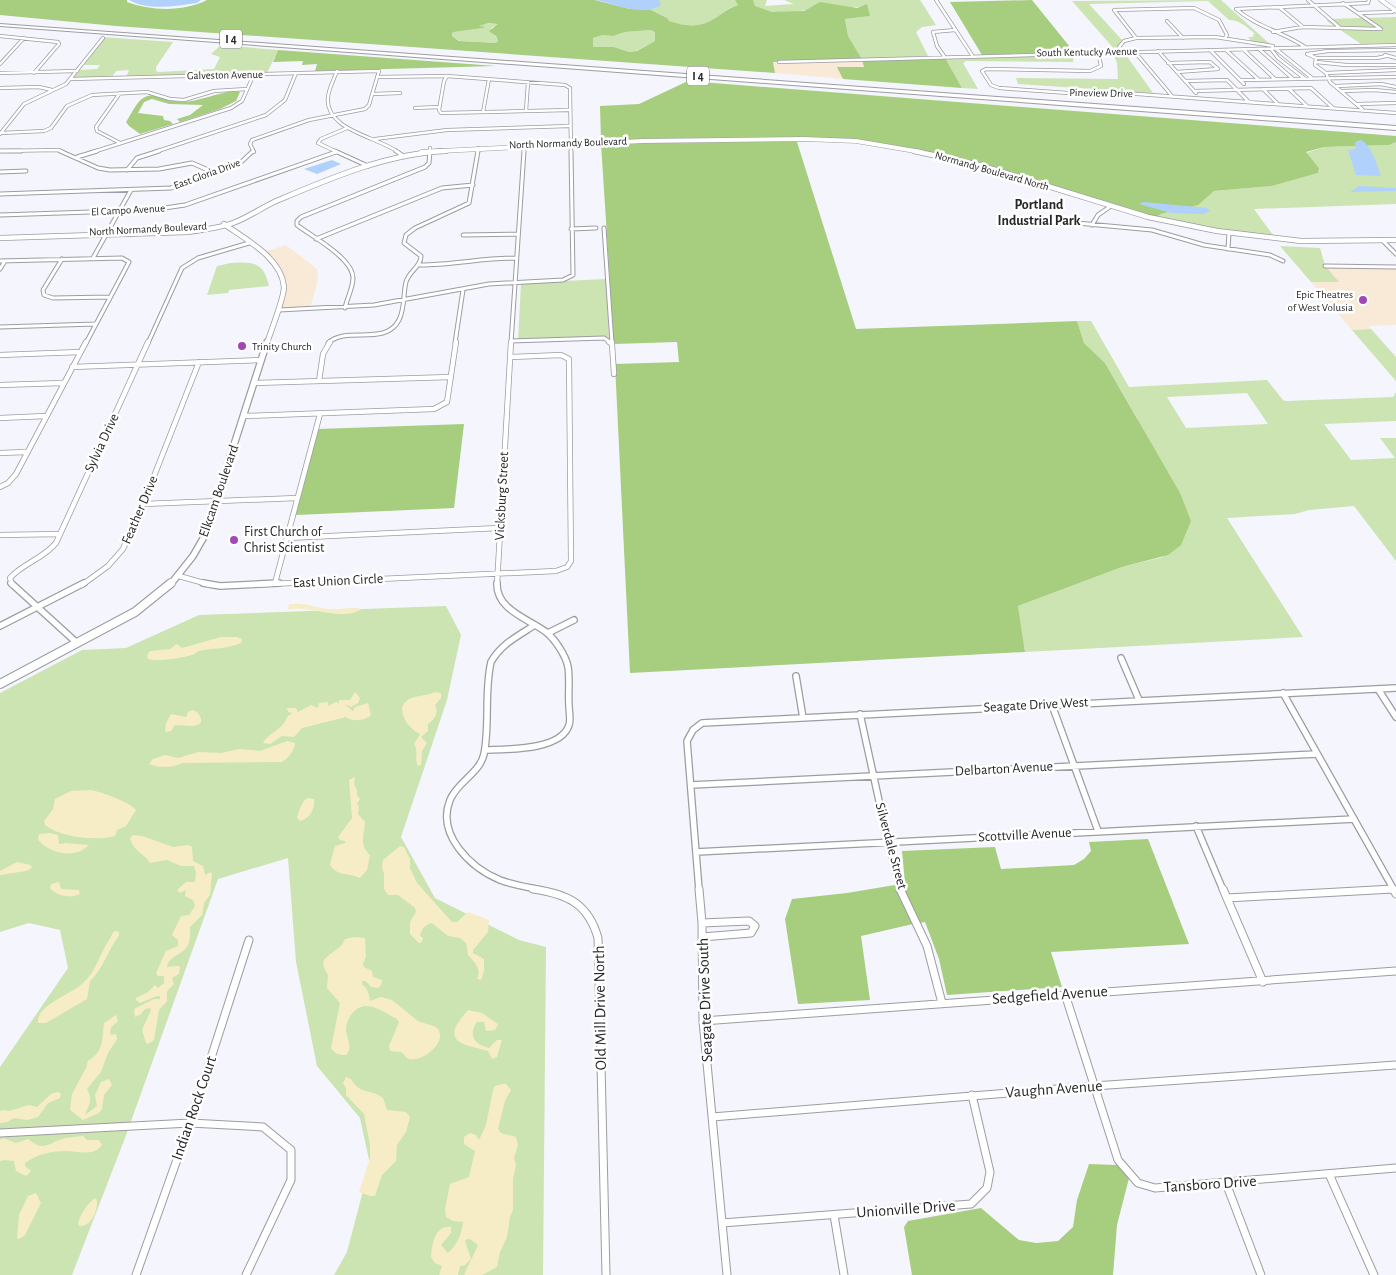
<svg xmlns="http://www.w3.org/2000/svg" width="1396" height="1275" viewBox="0 0 1396 1275" font-family="'Alegreya Sans',sans-serif">
<style>
.commercial{fill:#f8ead6}
.green{fill:#cbe4b2;fill-rule:evenodd}
.forest{fill:#a7cd7e;fill-rule:evenodd}
.sand{fill:#f6edc7}
.water{fill:#b0d1fb}
.lines{fill:none;stroke-linecap:round;stroke-linejoin:round}
.street-far4-casing{stroke:#9c9ca3;stroke-width:4}
.street-far3-casing{stroke:#9c9ca3;stroke-width:5}
.street-far2-casing{stroke:#9c9ca3;stroke-width:6}
.street-far1-casing{stroke:#9c9ca3;stroke-width:8}
.street-casing{stroke:#9c9ca3;stroke-width:9}
.secondary-far3-casing{stroke:#9c9ca3;stroke-width:5}
.secondary-far2-casing{stroke:#9c9ca3;stroke-width:6}
.secondary-far1-casing{stroke:#9c9ca3;stroke-width:8}
.secondary-casing{stroke:#9c9ca3;stroke-width:10}
.highway-casing{stroke:#9c9ca3;stroke-width:2}
.street-far4{stroke:#fff;stroke-width:2.5}
.street-far3{stroke:#fff;stroke-width:3}
.street-far2{stroke:#fff;stroke-width:4.5}
.street-far1{stroke:#fff;stroke-width:5.5}
.street{stroke:#fff;stroke-width:7}
.secondary-far3{stroke:#fff;stroke-width:4}
.secondary-far2{stroke:#fff;stroke-width:4.5}
.secondary-far1{stroke:#fff;stroke-width:5.5}
.secondary{stroke:#fff;stroke-width:8}
.highway{fill:#fff;fill-rule:evenodd}
.poi-dot{fill:#a148b4;stroke:#fff;stroke-width:2}
.labels{text-anchor:middle;dominant-baseline:central;stroke-width:5;stroke-linejoin:round;paint-order:stroke}
.far-street-label{font-size:11px;fill:#27272a;stroke:#fff}
.far-poi-label{font-size:11px;fill:#27272a;stroke:#fff;text-anchor:end}
.shield{fill:#fff;stroke:#68686a;stroke-width:1}
.shield-label{font-size:12px;font-weight:bold;fill:#27272a}
.far-quarter-label{font-size:14px;font-weight:bold;fill:#27272a;stroke:#fff}
.street-label{font-size:14px;fill:#27272a;stroke:#fff}
.poi-label{font-size:14px;fill:#27272a;stroke:#fff;text-anchor:start}
.near-street-label{font-size:16px;fill:#27272a;stroke:#fff}
</style>
<rect width="100%" height="100%" fill="#f5f5fd"/>
<path class="commercial" d="M862 60 864 67H838L843 79 775 73 773 62Z
M286 245 317 269 318 280 310 308 281 309 286 289 282 270 263 252Z
M1326 267 1396 268V325L1369 326 1371 329 1352 330 1311 282H1338Z"/>
<path class="green" d="M659 0H735L738 3V5C729 7 724 12 717 17 701 28 687 27 668 21L667 18 649 9 656 8Z
M753 0H767L765 6 794 4 784 0H920L936 25 922 27 916 32 928 56 862 59 848 36 845 19 870 16 867 9 862 6C851 10 829 4 815 6 811 6 809 9 805 10 790 15 768 14 755 6Z
M1221 0 1271 45 1252 42 1248 37H1253L1254 33C1247 27 1239 20 1229 20L1208 1 1089 4 1122 40 1117 47 1120 51H1116L1072 1Z
M1396 17V43L1361 44 1327 21 1328 19Z
M485 23 499 24 491 28 498 41 496 43 460 41 452 36 451 33 454 32 483 28 479 26Z
M651 30 655 31V41L636 51 629 52 614 47H593V38L603 35 613 36 625 32Z
M102 37 173 42 156 67V71L159 72 214 69 220 57 211 54 221 45 278 50 267 73 126 77 129 70 116 71 112 77 73 78 80 70 97 69 100 65H84L105 38H102L88 55Z
M1113 52H1133L1134 54 1126 55 1153 93 1018 84 1016 78 1118 79 1117 63Z
M1074 53 1073 62 966 61 963 63 978 89 962 88 944 56Z
M1396 142V204L1254 209 1275 238 1249 236 1155 218 1161 214 1186 209 1214 191 1272 186 1318 173 1319 168 1306 153 1324 147 1389 145Z
M1280 246 1320 248 1325 265 1323 266 1326 267 1339 282H1311Z
M231 263C254 261 264 263 269 286L229 290 228 293 207 295 217 266Z
M606 279 609 338 604 337 518 341 521 283Z
M1077 321H1091L1129 387 1267 380 1283 400 1286 401 1393 397 1396 392V421L1324 424 1351 460 1395 458 1380 438H1396V561L1354 506 1309 510 1295 514 1227 518 1303 637 1025 652 1018 606 1122 567 1163 557 1137 418 1105 363 1084 343ZM1247 393 1268 424 1186 428 1167 397Z
M1371 329 1396 357V381L1352 330Z
M446 606 461 635 447 700 401 837 435 898 519 940 546 947 543 1275H334L347 1252 370 1164 360 1118 317 1066 296 962 288 858 218 879 125 1138 72 1275H0V1067L68 968 60 930 29 923 0 932V693L82 650 126 648 199 615Z"/>
<path class="forest" d="M0 0H127V2C151 11 183 12 207 0H595L630 9H649L667 18 669 21C687 27 701 28 717 17 724 12 729 8 738 5L735 0H753L755 6 772 12 804 11 820 2 857 8 867 4 870 16 845 19 848 36 862 59 773 62 775 73 116 26 0 15ZM488 23 498 24 489 31 496 36 498 41 496 43 459 41 452 36V33L454 32 483 28 485 27 479 26ZM651 30 655 32V41L637 51 629 52 614 47H593V38L603 35 613 36 625 32Z
M1032 0 1074 52 982 55 950 2Z
M278 50 496 66 315 71 317 64 302 65 303 61 273 62Z
M944 56 962 88 843 79 837 67H864L862 60Z
M688 81 1396 136V142L1389 145 1324 147 1306 152 1319 168 1318 173 1272 186 1214 191 1198 205 1161 214 1155 218 936 153 856 141 601 140 600 106 639 104Z
M234 91 240 92 236 101 220 109 180 122 177 119 190 115 203 105 169 104 152 99 144 102 138 113 163 116 164 120 170 121 173 124 140 134 129 126 126 122C131 115 137 100 145 97 157 91 170 102 183 102 200 101 217 93 234 91Z
M765 140 835 141 797 142 856 329 1077 321 1084 343 1105 363 1180 493 1191 521 1181 545 1168 555 1122 567 1018 606 1025 652 630 673 615 364 679 362 677 342 614 344 601 144Z
M464 424 454 508 296 515 318 429Z
M1148 839 1189 944 1051 952 1062 987 947 995 939 959 925 922 920 923 904 888 902 884 905 883 902 851 995 847 1001 869 1074 865 1084 859 1091 851 1089 842Z
M895 885 913 924 861 936 870 1000 798 1004 785 919 792 899 847 893Z
M1089 1164 1117 1165 1129 1178 1117 1225 1113 1275H912L904 1227 908 1221 981 1208 1019 1240 1036 1243 1058 1241 1073 1227 1077 1200Z"/>
<path class="sand" d="M289 604C305 601 320 610 334 609 343 609 353 606 361 609 348 620 319 610 304 609 298 608 294 610 288 609Z
M221 637H237L242 639 241 643C227 649 212 648 199 651 196 652 194 655 192 655 184 658 155 662 148 659L147 655 150 651 170 649 177 644 182 648Z
M355 692 360 698 358 703 351 707 344 704 353 711 355 707 368 703 371 715C365 721 352 722 346 717L302 728 294 737 282 736 270 744 263 743C269 732 283 730 287 717L292 713 288 712 287 708H296L298 712 311 705 318 708 319 703 328 702V706L336 702 339 703V700H350Z
M435 692 441 693V698L435 705C439 713 435 719 428 724V731L421 737 427 743 422 751 421 765 418 766C414 759 419 751 414 744L420 734C410 729 402 719 402 708 407 693 424 698 435 692Z
M193 710C199 712 203 719 200 724L194 726 175 725 171 731 165 732 166 723 171 714 186 717 188 712Z
M287 741 295 743C294 751 289 758 282 762L182 763C173 768 158 768 149 764L153 759 165 755 178 758 198 752 221 753 239 749 260 751Z
M355 777 354 784 357 790V795L360 799 357 804 359 806 358 814 365 822C364 836 359 845 370 855L367 870 360 878C351 873 334 876 330 864L335 846 345 843V841L340 840 338 837 352 818 349 780Z
M91 790C101 792 130 802 136 810L126 826 117 830 115 836C96 841 62 838 45 825L44 821 53 809 55 799 71 791Z
M307 798 314 799C315 808 311 818 300 821L297 818C299 811 301 803 307 798Z
M50 833 58 835 59 844 66 843 89 845C74 860 50 853 38 840L39 834Z
M133 835 142 836 173 847 189 845 192 847 193 861 203 866 205 875 211 872 212 874 210 895 204 903 202 915 190 927C193 959 170 950 167 967L178 966 180 967 179 974 172 978 174 984 167 991V1001L159 1010 154 1040 148 1044 146 1043 142 1030 151 1010 150 1008 145 1009 141 1014 135 1017 134 1009 154 999H160V996H157L140 1003 136 1000V998L148 992 155 985 158 988 164 983V976H158L156 973 166 951 178 946V940L172 935 181 916 189 915 195 906 193 900 185 896 186 890 180 893 177 890 186 882H195L196 872 194 866H181L167 860 150 863C144 853 133 851 130 838Z
M400 846 404 847 410 859V868L417 883 452 922H457L468 912 489 920 488 932 473 950V953L484 959V971L481 980 477 979C482 968 474 962 468 955L466 943 460 938 448 936 432 923C426 924 421 929 420 936L423 938 422 942 419 943 410 934V922L416 912 415 908 398 895H388L384 889V874L382 867 383 860Z
M17 862 31 865 32 868 26 871 0 875V871Z
M59 882 61 889 79 890 80 894C71 899 57 896 50 888L51 884Z
M115 931 119 932V936C107 951 104 968 90 981L87 999 46 1023H38C36 1005 72 994 83 983 96 972 100 953 109 940 112 936 111 934 115 931Z
M354 937 365 938 366 956 363 964 364 967 372 971 373 977 382 980 381 985 378 988 371 987 366 981H362V984C368 989 369 994 370 1001L381 997 392 1000 418 1021 436 1027C451 1040 421 1065 407 1058 406 1057 402 1052 401 1052L390 1051 389 1046 399 1022 397 1019C389 1015 381 1009 372 1007 358 1002 347 1016 346 1029 346 1038 354 1046 346 1055 339 1055 335 1054 331 1048L340 1003 327 988 328 975C318 959 325 959 337 949 341 947 343 943 345 939Z
M468 1010 482 1013 498 1024 495 1030 486 1031 484 1022H477C468 1034 474 1045 489 1048L497 1040H502L497 1057 492 1059 488 1051C473 1046 444 1045 458 1023 461 1019 464 1014 468 1010Z
M116 1015 118 1021C114 1025 108 1028 111 1035L116 1034 117 1039 108 1053 101 1072 87 1089 90 1096V1102L85 1115 97 1106 95 1095 101 1082 109 1079 112 1085 104 1095 102 1109 99 1113 83 1120 70 1110 72 1094 86 1068 88 1061C104 1051 102 1040 104 1023Z
M346 1077 351 1079C361 1096 370 1088 383 1098L387 1110 406 1112 410 1117 406 1132 397 1145 396 1161 382 1175 375 1196H370L359 1192 370 1158V1145L364 1114 346 1095V1088L343 1083Z
M502 1084H506L511 1090 505 1101 498 1129 501 1133 516 1137 518 1145 514 1158 516 1165 513 1179V1210L510 1217 507 1237 500 1252 497 1267 482 1275H464L478 1245 470 1239H467L465 1241 471 1259 465 1265 460 1266 458 1275H439L442 1266 435 1263 431 1257C432 1244 435 1225 451 1227V1233L441 1245 448 1253C457 1245 462 1234 463 1222L453 1221 446 1217 445 1209 450 1184 469 1177 475 1151 464 1144V1137L470 1133 476 1135 479 1140 486 1125 493 1090 495 1086Z
M57 1092 61 1093 60 1098 48 1103 38 1117 27 1120 14 1118 7 1122 0 1123V1111L2 1110 9 1111 29 1105 37 1107 51 1094Z
M83 1136 87 1140H99L102 1145C93 1157 78 1151 66 1151 52 1151 37 1154 25 1163V1166L31 1171 26 1176 16 1171 14 1161 5 1160 0 1161V1140L3 1138 16 1143 28 1139C44 1152 47 1144 62 1139 69 1137 76 1137 83 1136Z
M36 1193 41 1203 25 1235 19 1239 17 1238 19 1215 28 1196Z
M96 1198C100 1208 91 1228 79 1226L78 1223C80 1215 89 1201 96 1198Z"/>
<path class="water" d="M129 0H201L197 3C176 6 148 11 129 0Z
M595 0H659L661 5C642 18 615 3 595 0Z
M1361 140C1372 146 1377 165 1381 176L1356 175 1348 150 1356 149 1355 142Z
M332 160 341 164 317 174 304 169Z
M1359 186 1396 188V191L1350 192Z
M1144 202 1207 208 1210 211 1203 214 1171 213 1139 204Z"/>
<g class="lines">
<defs>
<path id="street-far4" d="M936 0 972 55
M1308 0 1339 27
M1279 7 1303 27
M1236 9 1368 3 1369 0
M1236 9C1257 27 1283 32 1305 47
M1358 13 1392 12 1395 10
M1167 21 1183 38
M1273 32 1302 27 1381 29 1343 3
M0 36 58 42 59 44 34 73
M1136 38 1114 10 1194 8 1219 20 1227 35 1225 38
M1259 49 1292 78
M1271 49 1278 58 1304 78
M1276 49 1312 78
M1226 50 1258 79
M1244 50 1275 79
M1134 51 1172 96
M1158 51 1196 93
M1211 51 1244 84
M1098 52 1101 66 1090 71 986 69 982 71 991 85 999 88 1082 94 1097 91 1396 113
M1122 52 1119 47 1124 41 1136 38 1215 37 1273 46
M1307 54 1328 51 1396 50
M1307 54 1316 58 1315 65 1326 73 1330 82 1362 109
M1385 55 1396 58
M944 56 937 46 933 32 955 30
M1316 58H1377L1386 56
M779 62 1396 45
M1316 62 1346 65H1396
M1168 63 1210 62 1218 69
M0 64 24 38
M337 71C334 79 329 88 328 97 324 130 378 137 398 152
M1177 72 1218 69
M0 73 77 71
M1326 73 1396 70
M447 76 444 81 439 110 441 113 569 110
M377 77 447 76 565 85 570 88 571 152
M71 79 379 71 369 105 365 109 309 120 252 140 250 144 254 152
M1240 80 1396 77
M1185 81 1227 80 1249 102
M1337 86 1381 84 1396 87
M0 88 39 87 52 90
M1263 89 1278 104
M1289 89 1307 106
M1194 91 1311 88 1333 108
M1343 91 1374 90 1396 92
M120 93 96 127 97 131 120 143
M373 94 400 93
M1358 104 1396 103
M415 108 439 107
M526 111 528 82
M483 112 489 79
M1 133 44 131 51 128 67 106 92 95 147 92 170 99 184 100 214 91 247 89
M0 134 24 104 66 84 103 38
M375 139 447 130 569 126
M0 151 59 150 63 152
M93 152 231 108 242 101 254 74
M155 152 266 115 285 100 296 73
M337 152 318 143 321 139 347 128
M430 152V148
M477 152 478 148
M524 152V145"/>
<path id="street-far3" d="M0 151H21
M60 151 98 168 110 170 159 169 192 163 215 173
M335 151 368 166
M396 151 402 155
M77 157 97 151
M127 170 137 158 159 151
M0 172 26 171
M0 194 171 188 238 165 253 151
M0 215 151 210 185 205 336 152
M1026 224 1077 223 1152 230 1204 245 1270 255 1283 261
M1092 225 1098 215 1111 206
M604 228 612 343
M571 229 596 228
M463 235 518 234
M316 239 442 188 473 185
M1382 240 1396 254
M1228 249 1229 233
M93 258 131 190
M62 259 43 290 44 295 53 298 110 297
M0 261 122 258 129 262 86 343
M420 265C452 265 484 258 516 258
M1325 266 1396 267
M0 269 5 261
M345 308C347 298 353 288 353 278 353 258 311 236 297 225V221L301 217 425 167 429 163 430 151
M279 310 374 305 489 284 563 280 573 275 571 151
M0 327 95 324
M511 341 604 338 611 343
M148 343 182 268 198 258 249 243
M328 343C347 325 385 347 399 320 405 308 403 294 406 282 409 271 421 267 421 256L404 243 406 235 415 228 469 203 478 151
M455 343 463 290
M511 343 524 151"/>
<path id="street-far2" d="M609 342 612 344 614 374
M612 342V344
M0 355 80 352
M72 367 261 360
M319 381 323 354 330 342
M255 383 451 377
M0 385 63 383
M244 416 434 409 447 402 456 342
M0 418 46 416
M0 453 26 452
M0 487 8 483 16 474 86 342
M143 504 297 498
M0 535 60 534
M287 538 499 528
M179 576 211 585
M275 583 320 414
M12 585 10 578C23 563 43 559 56 543L148 342
M82 585 108 566 123 549 143 504 199 362
M251 585 556 571 567 567 571 561 569 359 561 355 511 357
M497 585 511 342"/>
<path id="street-far1" d="M11 583 77 643
M203 583 220 586 279 583
M535 625C518 636 501 644 491 662 484 692 490 724 484 754 480 773 457 782 450 800 436 835 471 868 500 880 513 885 527 887 541 890
M0 626 84 583
M548 633 574 620
M1121 658 1139 700
M796 676 803 718
M1378 689 1396 717
M1283 693 1394 890
M1052 705 1098 831
M860 714 888 842 901 890
M485 750C506 749 561 751 569 725 571 720 569 711 569 706 568 694 570 679 568 667 566 656 555 639 546 632 529 619 496 610 497 583
M691 785 1317 754
M1196 826 1223 890
M696 852 1354 819
M699 890 687 741 693 730 702 723 1396 688
M1377 890 1393 889"/>
<path id="street" d="M533 889C567 894 588 903 598 938L606 1275
M699 889 702 923 703 1021 727 1275
M900 889 927 946 942 1003
M1223 889 1263 982
M1393 889 1396 894
M1227 898 1393 889
M702 923 749 921 755 926 751 933 702 937
M1065 994 1118 1160 1138 1183 1155 1188 1396 1168
M703 1021 1396 971
M712 1117 1094 1086 1396 1065
M0 1133 190 1123 263 1127 291 1150V1180L246 1275
M1329 1174 1374 1275
M1226 1183 1261 1275
M834 1215 844 1275
M722 1223 971 1204 987 1188 990 1172 972 1095
M136 1275 190 1123 249 940"/>
<path id="secondary-far3" d="M1381 0 1396 11
M421 152 643 141 804 139 856 141 921 152"/>
<path id="secondary-far2" d="M914 151 979 165 1148 217 1217 231 1301 241 1396 240
M224 224C245 239 282 258 284 287 284 298 271 331 267 343
M0 238 188 232C203 230 219 228 233 223 250 217 265 205 281 199 333 177 390 153 446 151"/>
<path id="secondary-far1" d="M170 585 193 556 205 535 267 342"/>
<path id="secondary" d="M0 684 135 612 171 583"/>
<path id="highway" d="M0 24 1396 126V130L0 26Z"/>
</defs>
<use href="#street-far4" class="street-far4-casing"/>
<use href="#street-far3" class="street-far3-casing"/>
<use href="#street-far2" class="street-far2-casing"/>
<use href="#street-far1" class="street-far1-casing"/>
<use href="#street" class="street-casing"/>
<use href="#secondary-far3" class="secondary-far3-casing"/>
<use href="#secondary-far2" class="secondary-far2-casing"/>
<use href="#secondary-far1" class="secondary-far1-casing"/>
<use href="#secondary" class="secondary-casing"/>
<use href="#highway" class="highway-casing"/>
<use href="#street-far4" class="street-far4"/>
<use href="#street-far3" class="street-far3"/>
<use href="#street-far2" class="street-far2"/>
<use href="#street-far1" class="street-far1"/>
<use href="#street" class="street"/>
<use href="#secondary-far3" class="secondary-far3"/>
<use href="#secondary-far2" class="secondary-far2"/>
<use href="#secondary-far1" class="secondary-far1"/>
<use href="#secondary" class="secondary"/>
<use href="#highway" class="highway"/>
</g>
<g class="poi-dot">
<circle cx="1363" cy="300" r="5"/>
<circle cx="242" cy="346" r="5"/>
<circle cx="234" cy="540" r="5"/>
</g>
<g class="labels">
<g class="far-street-label">
<text transform="translate(1087 52) rotate(-1)">South Kentucky Avenue</text>
<text transform="translate(225 75) rotate(-1)">Galveston Avenue</text>
<text transform="translate(1101 93) rotate(1)">Pineview Drive</text>
<text transform="translate(568 143) rotate(-2)">North Normandy Boulevard</text>
<text transform="translate(992 171) rotate(16)">Normandy Boulevard North</text>
<text transform="translate(207 174) rotate(-20)">East Gloria Drive</text>
<text transform="translate(128 210) rotate(-3)">El Campo Avenue</text>
<text transform="translate(148 229) rotate(-3)">North Normandy Boulevard</text>
</g>
<g class="far-poi-label">
<text x="1353" y="294">Epic Theatres<tspan x="1353" dy="13">of West Volusia</tspan></text>
<text x="252" y="346" text-anchor="start">Trinity Church</text>
</g>
<g class="shield">
<rect x="220" y="29.5" width="22" height="19" rx="4"/>
<rect x="687" y="66.5" width="22" height="19" rx="4"/>
</g>
<g class="shield-label">
<text x="231" y="39">I 4</text>
<text x="698" y="76">I 4</text>
</g>
<g class="far-quarter-label">
<text x="1039" y="205">Portland<tspan x="1039" dy="16">Industrial Park</tspan></text>
</g>
<g class="street-label">
<text transform="translate(102 443) rotate(-65)">Sylvia Drive</text>
<text transform="translate(219 491) rotate(-71)">Elkcam Boulevard</text>
<text transform="translate(502 496) rotate(-87)">Vicksburg Street</text>
<text transform="translate(140 510) rotate(-67)">Feather Drive</text>
<text transform="translate(338 581) rotate(-3)">East Union Circle</text>
<text transform="translate(1036 705) rotate(-3)">Seagate Drive West</text>
<text transform="translate(1004 769) rotate(-3)">Delbarton Avenue</text>
<text transform="translate(1025 835) rotate(-3)">Scottville Avenue</text>
<text transform="translate(891 846) rotate(75)">Silverdale Street</text>
</g>
<g class="poi-label">
<text x="244" y="532">First Church of<tspan x="244" dy="16">Christ Scientist</tspan></text>
</g>
<g class="near-street-label">
<text transform="translate(1050 995) rotate(-4)">Sedgefield Avenue</text>
<text transform="translate(705 1000) rotate(-92)">Seagate Drive South</text>
<text transform="translate(600 1008) rotate(-91)">Old Mill Drive North</text>
<text transform="translate(1054 1089) rotate(-4)">Vaughn Avenue</text>
<text transform="translate(194 1108) rotate(-71)">Indian Rock Court</text>
<text transform="translate(1210 1184) rotate(-4)">Tansboro Drive</text>
<text transform="translate(906 1209) rotate(-4)">Unionville Drive</text>
</g>
</g>
</svg>
